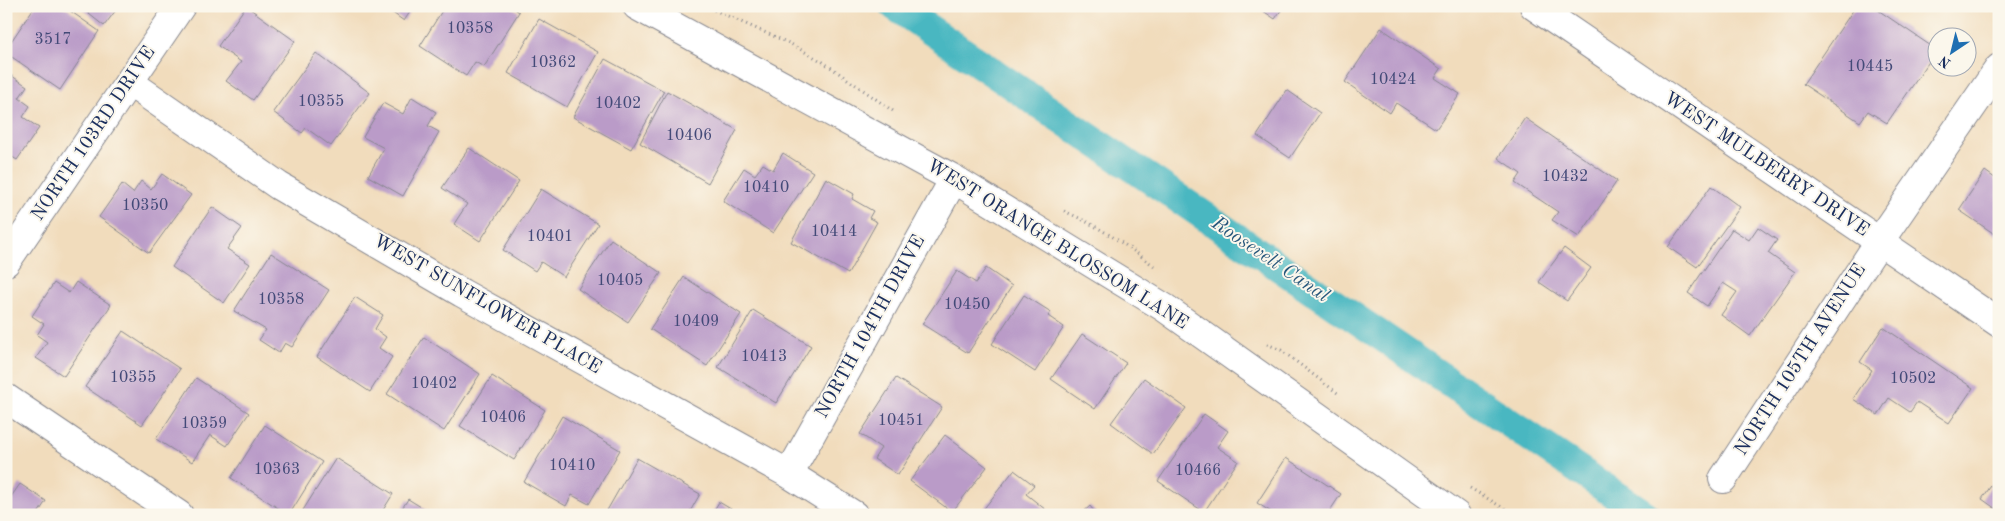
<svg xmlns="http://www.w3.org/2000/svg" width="2005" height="521" viewBox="0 0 2005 521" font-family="'Old Standard TT',serif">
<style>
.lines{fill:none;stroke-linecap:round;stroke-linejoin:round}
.canal{stroke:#48b7c1;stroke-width:30}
.building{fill:#ba9bc8}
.minor-casing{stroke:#86868d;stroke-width:30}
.path{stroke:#86868d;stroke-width:3;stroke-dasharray:1 4;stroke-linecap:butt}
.minor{stroke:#fff;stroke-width:28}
.labels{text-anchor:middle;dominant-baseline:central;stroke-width:4;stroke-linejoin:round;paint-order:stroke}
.number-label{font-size:16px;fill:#434a78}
.street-label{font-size:19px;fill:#1b2f5e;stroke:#fbf7ec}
.water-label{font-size:20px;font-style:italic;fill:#28587c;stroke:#fbf7ec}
</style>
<rect width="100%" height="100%" fill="#fbf7ec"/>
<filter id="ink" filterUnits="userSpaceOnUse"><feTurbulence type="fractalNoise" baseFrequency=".02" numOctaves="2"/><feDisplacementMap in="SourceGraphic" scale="10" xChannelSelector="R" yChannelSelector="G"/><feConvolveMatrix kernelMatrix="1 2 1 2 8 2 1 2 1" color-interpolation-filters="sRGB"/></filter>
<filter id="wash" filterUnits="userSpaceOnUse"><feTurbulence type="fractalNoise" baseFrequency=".0096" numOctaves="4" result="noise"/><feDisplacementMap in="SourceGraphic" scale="20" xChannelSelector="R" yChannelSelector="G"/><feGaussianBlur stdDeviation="1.12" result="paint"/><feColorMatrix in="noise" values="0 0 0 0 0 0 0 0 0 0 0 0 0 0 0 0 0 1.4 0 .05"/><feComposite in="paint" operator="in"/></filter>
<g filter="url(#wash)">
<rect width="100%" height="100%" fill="#f1dcbc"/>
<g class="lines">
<path class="canal" d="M895 6 1645 515"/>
</g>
<g id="blocks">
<path class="building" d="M35 6H63L99 31 60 90 6 53V49Z
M79 6H119L104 26Z
M246 6 295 41 253 100 226 81 241 62 218 46Z
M383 6H414L404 21Z
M445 6H511L519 12 484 67 475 62 466 76 420 46Z
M1256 6H1284L1275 19Z
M1856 6H1872L1937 50 1887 123 1868 111 1860 122 1803 84Z
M539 19 598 52 567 107 508 73Z
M1381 28 1441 69 1435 78 1460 94 1436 129 1396 103 1390 113 1345 82Z
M316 53 370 93 331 146 306 128 302 133 273 112Z
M605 59 664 91 631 149 573 117Z
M6 72 27 86 19 98 30 106 23 117 39 128 17 160 6 153Z
M1287 90 1320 113 1290 158 1257 136Z
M667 91 737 130 708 183 640 143Z
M412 97 436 112 428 126 439 132 403 196 368 176 384 148 363 137 383 103 403 114Z
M1525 118 1617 181 1579 237 1552 220 1558 212 1515 183 1521 174 1498 158Z
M469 148 519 181 480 241 454 224 467 204 442 188Z
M783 153 813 172 773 233 723 201 744 168 755 175 763 164 773 170Z
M1985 171 1999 181V237L1959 210Z
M162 174 191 195 149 253 99 217 122 184 133 193 141 181 151 189Z
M826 178 854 194 852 199 873 211 869 218 877 222 848 274 791 242Z
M1711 186 1740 207 1697 267 1668 247Z
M541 189 598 224 564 277 541 262 535 271 503 250Z
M212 207 242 228 227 249 250 264 224 303 172 267Z
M1758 227 1777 240 1768 253 1795 272 1750 336 1721 315 1737 292 1723 283 1707 306 1688 293 1732 229 1749 240Z
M611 239 661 273 628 322 578 289Z
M1564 248 1591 268 1567 301 1539 282Z
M271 253 329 290 292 347 285 343 279 353 259 340 266 330 234 311Z
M986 268 1012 286 968 353 922 324 957 271 976 283Z
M684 277 741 314 707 366 650 329Z
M76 282 111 305 64 376 36 358 47 342 37 335 44 324 32 316 54 283 69 293Z
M1024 295 1051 312 1048 316 1064 327 1035 372 992 344Z
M355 297 383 315 375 329 386 337 379 348 392 357 370 392 317 357Z
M753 310 811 346 776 403 718 367Z
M1883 327 1973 388 1949 423 1917 402 1910 412 1889 398 1878 415 1853 399 1872 370 1860 362Z
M123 331 180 369 142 425 85 387Z
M1082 334 1126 363 1095 409 1051 379Z
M424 337 480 374 444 431 387 394Z
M492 376 545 410 514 460 460 426Z
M196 378 249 413 227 446 210 435 192 462 156 439Z
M896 378 942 407 898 475 874 459 881 448 860 434Z
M1144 378 1186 408 1153 454 1111 423Z
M1204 414 1228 431 1217 447 1238 461 1204 512 1158 481Z
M562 416 620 450 589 504 572 495 566 506 524 482Z
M265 425 322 462 289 515 231 478Z
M945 435 987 467 952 512 910 481Z
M336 458 393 494 380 515H300Z
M637 458 700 494 688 515 605 514Z
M1286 458 1341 494 1329 512 1334 515H1276L1257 503Z
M1014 470 1034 485 1026 494 1046 510 1042 515H979Z
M1999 474V511L1982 499Z
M20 484 46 501 37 515H6V504Z
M408 499 434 515H398Z
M719 502 741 515H711Z
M1090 506 1097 515H1080Z"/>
</g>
</g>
<g filter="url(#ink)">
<use href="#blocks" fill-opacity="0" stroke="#86868d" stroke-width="1"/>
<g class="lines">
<defs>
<path id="minor" d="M637 6 954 179 1165 308 1456 515
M1534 6 1999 323
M129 82 279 186 462 293 789 474 854 515
M6 262 181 6
M6 398 179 515
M789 474 954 179
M1723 479 1879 242 1999 68"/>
</defs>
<use href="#minor" class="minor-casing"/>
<path class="path" d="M705 6 789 43 823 62 893 111
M1064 211C1098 226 1124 243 1154 266
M1267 344 1281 350 1340 395
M1470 488 1515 515"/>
<use href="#minor" class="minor"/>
</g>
</g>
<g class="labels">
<g class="number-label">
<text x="470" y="29">10358</text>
<text x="53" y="40">3517</text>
<text x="553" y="63">10362</text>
<text x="1870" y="67">10445</text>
<text x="1393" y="80">10424</text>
<text x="321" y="102">10355</text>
<text x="618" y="104">10402</text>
<text x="689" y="136">10406</text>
<text x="1565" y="177">10432</text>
<text x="766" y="188">10410</text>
<text x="145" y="206">10350</text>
<text x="834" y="232">10414</text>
<text x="550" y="237">10401</text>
<text x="620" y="281">10405</text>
<text x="281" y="300">10358</text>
<text x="967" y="305">10450</text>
<text x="696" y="322">10409</text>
<text x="764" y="357">10413</text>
<text x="133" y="378">10355</text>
<text x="1913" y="379">10502</text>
<text x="434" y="384">10402</text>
<text x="503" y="418">10406</text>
<text x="901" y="421">10451</text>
<text x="204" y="424">10359</text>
<text x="572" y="466">10410</text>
<text x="277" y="470">10363</text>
<text x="1198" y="471">10466</text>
</g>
<g class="street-label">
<text transform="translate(94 134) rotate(-56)">NORTH 103RD DRIVE</text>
<text transform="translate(1766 165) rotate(34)">WEST MULBERRY DRIVE</text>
<text transform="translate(1057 245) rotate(32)">WEST ORANGE BLOSSOM LANE</text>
<text transform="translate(487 305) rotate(30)">WEST SUNFLOWER PLACE</text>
<text transform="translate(871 327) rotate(-61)">NORTH 104TH DRIVE</text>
<text transform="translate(1801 360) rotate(-57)">NORTH 105TH AVENUE</text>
</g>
<g class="water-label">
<text transform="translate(1270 260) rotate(34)">Roosevelt Canal</text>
</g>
</g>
<rect width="2005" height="521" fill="none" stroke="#fbf7ec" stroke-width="25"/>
<g transform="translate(1952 52) rotate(215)"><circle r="24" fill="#fbf7ec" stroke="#a1a7b3"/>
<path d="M0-4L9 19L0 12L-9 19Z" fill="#1f6fb2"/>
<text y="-8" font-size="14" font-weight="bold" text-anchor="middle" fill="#1b2f5e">N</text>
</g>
</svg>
